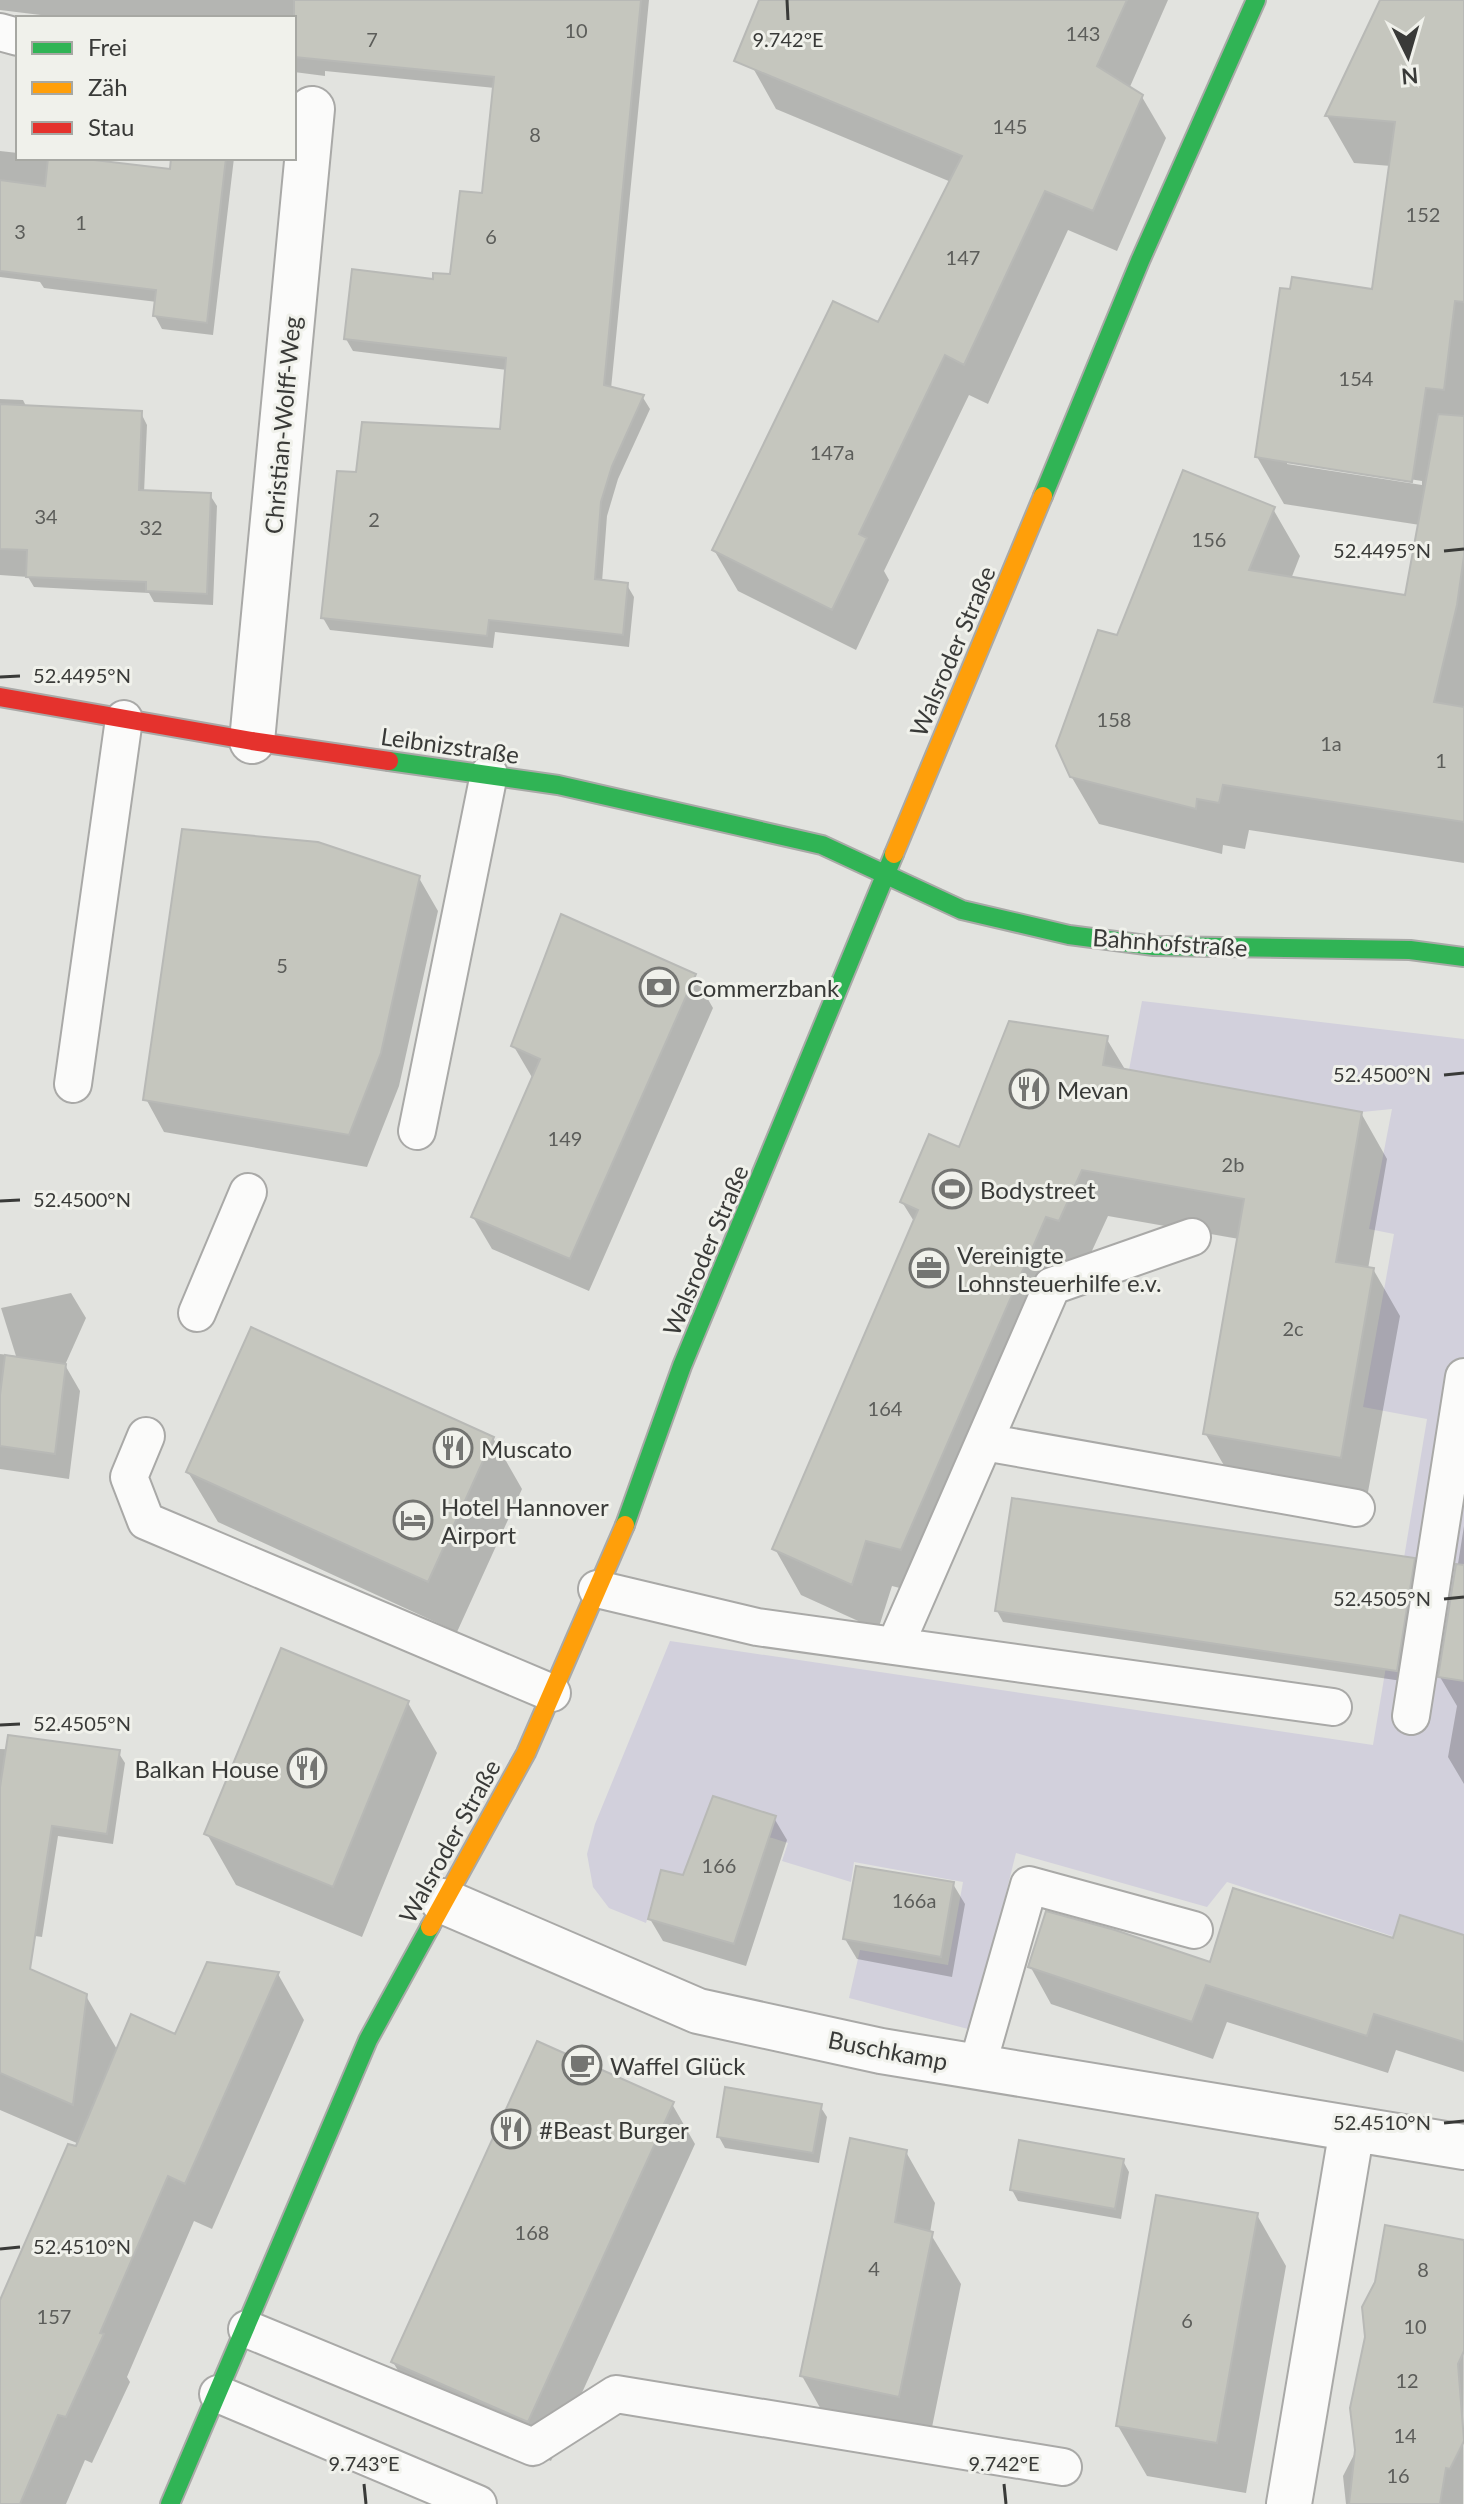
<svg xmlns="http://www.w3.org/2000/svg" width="1464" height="2504" viewBox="0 0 1464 2504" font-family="Lato,sans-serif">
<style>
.green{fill:#d2d0dc}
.shadow{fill:#0003;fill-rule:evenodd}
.building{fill:#c5c6be;stroke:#b8b9b6;stroke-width:2}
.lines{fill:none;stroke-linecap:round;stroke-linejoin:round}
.lane-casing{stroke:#a9a9a7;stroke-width:40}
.street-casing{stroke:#a9a9a7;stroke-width:48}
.fast-casing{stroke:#a9a9a7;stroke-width:22}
.slow-casing{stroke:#a9a9a7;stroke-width:22}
.jam-casing{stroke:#a9a9a7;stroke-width:22}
.lane{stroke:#fbfbfa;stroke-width:36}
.street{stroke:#fbfbfa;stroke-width:44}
.fast{stroke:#30b455;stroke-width:18}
.slow{stroke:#ff9f0a;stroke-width:18}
.jam{stroke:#e5322d;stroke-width:18}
.ticks{fill:none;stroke:#393a38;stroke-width:3}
.labels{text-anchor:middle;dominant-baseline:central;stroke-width:6;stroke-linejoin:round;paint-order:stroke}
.number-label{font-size:20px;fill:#5c5d5a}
.street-label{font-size:24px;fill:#393a38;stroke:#f0f1eb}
.poi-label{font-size:24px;fill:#393a38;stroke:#f0f1eb;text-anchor:start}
.ticks-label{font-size:20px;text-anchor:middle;fill:#393a38;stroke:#f0f1eb;stroke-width:6;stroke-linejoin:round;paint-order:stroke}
</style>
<rect width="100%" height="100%" fill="#e2e3df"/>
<path class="green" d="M1142 1001 1464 1039V1943L1398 1938 1227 1882 1207 1907 1016 1853 972 2030 849 1998 860 1950 948 1965 963 1882 854 1862 851 1882 782 1861 788 1843 769 1837 775 1816 713 1796 683 1875 661 1870 646 1923 609 1908 593 1887 587 1854 595 1824 670 1641 1373 1745 1427 1419 1363 1407 1394 1234 1369 1229 1392 1109 1362 1112 1129 1070Z"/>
<path class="shadow" d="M0 0H649L611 389 642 396 650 409 618 479 607 516 602 582 627 585 634 597 629 647 495 632 493 648 330 630 323 618 357 475 502 432 507 370 353 351 346 339 434 281 452 277 484 196 495 88 325 71V76L294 72V18H65L0 10Z
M770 0H1168L1129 89 1142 97 1166 138 1117 251 1068 230 988 404 969 395 884 571 889 580 856 650 738 591 714 550 878 325 951 182 776 109 753 68Z
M1382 0H1464V863L1249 830 1245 849 1223 845 1222 854 1099 824 1071 776 1119 637 1273 509 1300 556 1291 579 1407 598 1420 525 1284 504 1257 457 1374 291 1391 166 1354 163 1327 116ZM1287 460 1422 481V485L1287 464Z
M0 151 18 153V158H60L171 171 172 158H234L213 335 162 329 155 316 157 302 44 288 40 282 0 277Z
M0 399 23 400 27 408 141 413 147 425 144 493 210 495 217 506 213 605 154 602 149 593 34 587 28 577 0 575Z
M419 878 438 911 399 1086 367 1167 164 1132 146 1099Z
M694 975 713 1008 589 1291 492 1249 473 1217 533 1079 513 1045Z
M1106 1038 1126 1071 1361 1113 1387 1159 1368 1269H1373L1400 1316 1366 1503 1232 1479 1205 1433 1239 1239 1108 1216 1085 1266 1072 1262 927 1595 892 1586 878 1630 801 1595 775 1549 915 1223 902 1202 960 1149Z
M71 1293 86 1318 65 1365 80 1391 69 1479 0 1469V1354L16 1356 1 1308Z
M493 1438 522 1489 457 1632 218 1522 188 1472Z
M1464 1526V1784L1448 1757 1457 1706 1440 1677Z
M1413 1559 1420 1570 1402 1681 1003 1622 997 1611Z
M408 1703 437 1753 362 1937 236 1885 207 1834Z
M0 1749 118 1752 125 1763 113 1844 58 1836 42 1937 0 1931Z
M774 1818 787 1840 746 1966 663 1941 650 1919Z
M953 1884 965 1904 952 1977 857 1959 845 1939Z
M1464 1937V2072L1396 2050 1388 2073 1227 2022 1213 2059 1051 2004 1030 1966 1211 1965 1394 1940Z
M0 1961 86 1996 118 2051 176 2036 278 1974 304 2020 212 2229 194 2221 127 2377 130 2382 92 2463 85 2460 66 2504H0V2302L79 2144 0 2110Z
M672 2104 695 2144 551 2461 416 2402 393 2362Z
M820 2106 827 2117 819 2163 725 2148 719 2137Z
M906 2152 935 2203 930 2233 961 2284 928 2447 831 2427 802 2376Z
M1123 2161 1129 2172 1121 2219 1018 2201 1012 2190Z
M1257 2215 1286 2266 1246 2493 1147 2476 1118 2426Z
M1464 2242 1463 2504H1346L1343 2476Z"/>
<path class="building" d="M294 0H641L604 385 644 395 612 466 601 502 595 579 628 583 623 635 489 620 487 636 321 618 337 471 356 472 362 422 500 429 506 358 344 339 352 269 433 279V273L450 274 460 191 482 193 494 77 294 57Z
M759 0H1127L1097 66 1143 95 1093 211 1045 191 964 365 945 355 859 534 867 538 832 610 712 550 833 301 878 322 962 156 734 61Z
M1380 0H1464V302L1455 301 1444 390 1426 388 1412 482 1255 457 1280 288 1290 289 1292 277 1372 289 1395 122 1325 116Z
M48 158H77L170 169 171 158H226L207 323 153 316 156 290 0 271V180L45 186Z
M0 404 142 411 139 490 211 493 207 594 146 591V582L26 577 27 550 0 549Z
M1438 414 1464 416V556L1457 605 1434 702 1464 707V822L1223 785 1219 803 1197 799 1196 809 1070 777 1056 746 1098 630 1117 635 1183 470 1275 507 1249 570 1405 595Z
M182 829 318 842 420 876 381 1053 349 1135 143 1100Z
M561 914 696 974 570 1259 471 1217 540 1059 511 1046Z
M1009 1021 1108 1036 1103 1065 1362 1112 1336 1262 1374 1268 1341 1458 1203 1434 1244 1199 1082 1170 1059 1221 1046 1217 901 1550 866 1541 852 1585 772 1549 918 1210 900 1202 929 1134 959 1147Z
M251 1327 494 1437 428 1582 186 1472Z
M5 1355 66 1364 55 1454 0 1446V1395Z
M1012 1498 1415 1558 1397 1671 995 1611Z
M1456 1564 1464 1565V1681L1438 1677Z
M281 1648 409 1701 333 1887 204 1834Z
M8 1735 120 1750 107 1834 52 1826 30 1969 87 1994 73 2105 0 2073V1787Z
M713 1796 776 1816 734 1944 648 1919 661 1870 683 1875Z
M856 1866 954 1882 941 1957 843 1939Z
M1233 1888 1393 1938 1400 1915 1464 1935V2042L1374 2014 1367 2036 1206 1985 1192 2022 1028 1967 1046 1911 1115 1930 1210 1962Z
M207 1962 279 1972 185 2184 168 2176 100 2333 104 2334 66 2417 58 2415 20 2504H0V2300L68 2144 76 2146 131 2014 175 2034Z
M537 2041 674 2102 528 2422 391 2362Z
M725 2087 822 2104 813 2153 717 2137Z
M850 2138 907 2150 895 2222 933 2232 899 2397 800 2376Z
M1019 2140 1124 2159 1115 2209 1010 2190Z
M1156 2195 1258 2213 1217 2443 1116 2426Z
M1385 2225 1464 2240V2351L1458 2364 1464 2441 1450 2469 1446 2468 1440 2504H1349L1355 2450 1350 2408 1365 2337 1362 2307 1375 2282Z"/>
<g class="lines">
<defs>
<path id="lane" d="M0 32 18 37
M73 1084 124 719
M417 1131 489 774
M197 1313 248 1192
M146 1436 129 1477 146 1521 552 1693
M984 1442 1356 1508
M597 1589 757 1627 1333 1707
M895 1646 1052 1286 1192 1237
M1411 1716 1464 1377
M977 2067 1029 1885 1194 1930
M247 2329 533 2447 616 2394 1063 2467
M218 2394 478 2504"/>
<path id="street" d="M252 741 312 109
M443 1901 698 2011 881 2051 1464 2147
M1289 2504 1352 2129"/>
<path id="fast" d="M1043 496 1140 261 1256 0
M389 761 558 785 822 845 962 910 1069 935 1154 946 1410 950 1464 957
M625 1525 682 1366 894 854
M170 2504 368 2040 430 1927"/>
<path id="slow" d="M894 854 1043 496
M430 1927 526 1753 625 1525"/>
<path id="jam" d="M0 697 252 741 389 761"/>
</defs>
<use href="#lane" class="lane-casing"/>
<use href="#street" class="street-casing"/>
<use href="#fast" class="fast-casing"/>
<use href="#slow" class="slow-casing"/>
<use href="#jam" class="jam-casing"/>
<use href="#lane" class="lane"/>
<use href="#street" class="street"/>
<use href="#fast" class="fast"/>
<use href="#slow" class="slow"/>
<use href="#jam" class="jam"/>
</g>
<path class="ticks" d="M787 0 788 20M1444 551 1464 549M0 677 20 676M1444 1075 1464 1073M0 1201 20 1200M1444 1599 1464 1597M0 1725 20 1724M1444 2123 1464 2121M0 2249 20 2247M364 2484 366 2504M1004 2484 1006 2504"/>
<defs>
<symbol id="bank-ring" viewBox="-11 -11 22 22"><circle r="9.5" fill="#f0f1eb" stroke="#747572" stroke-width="1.5"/><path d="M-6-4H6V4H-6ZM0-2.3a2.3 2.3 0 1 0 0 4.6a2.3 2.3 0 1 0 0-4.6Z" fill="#747572"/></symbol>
<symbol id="restaurant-ring" viewBox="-11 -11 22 22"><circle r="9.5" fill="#f0f1eb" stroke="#747572" stroke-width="1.5"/><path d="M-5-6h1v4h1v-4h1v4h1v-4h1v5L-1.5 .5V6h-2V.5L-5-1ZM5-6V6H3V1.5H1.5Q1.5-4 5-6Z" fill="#747572"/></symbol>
<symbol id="stadium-ring" viewBox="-11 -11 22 22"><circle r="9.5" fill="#f0f1eb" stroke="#747572" stroke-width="1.5"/><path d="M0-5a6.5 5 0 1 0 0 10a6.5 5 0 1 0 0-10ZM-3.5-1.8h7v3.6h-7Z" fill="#747572"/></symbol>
<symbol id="office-ring" viewBox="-11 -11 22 22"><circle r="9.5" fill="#f0f1eb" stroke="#747572" stroke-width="1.5"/><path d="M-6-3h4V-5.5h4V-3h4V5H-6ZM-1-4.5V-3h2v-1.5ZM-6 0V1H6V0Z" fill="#747572"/></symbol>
<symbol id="hotel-ring" viewBox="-11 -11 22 22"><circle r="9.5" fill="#f0f1eb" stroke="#747572" stroke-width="1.5"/><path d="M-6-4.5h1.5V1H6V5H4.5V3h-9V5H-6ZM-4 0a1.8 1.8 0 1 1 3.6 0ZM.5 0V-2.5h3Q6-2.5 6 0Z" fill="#747572"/></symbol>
<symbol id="cafe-ring" viewBox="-11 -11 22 22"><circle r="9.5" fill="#f0f1eb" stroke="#747572" stroke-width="1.5"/><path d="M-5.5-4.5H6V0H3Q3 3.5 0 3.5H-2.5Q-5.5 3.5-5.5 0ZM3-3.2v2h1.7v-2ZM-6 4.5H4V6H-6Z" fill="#747572"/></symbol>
</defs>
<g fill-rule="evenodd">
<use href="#bank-ring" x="637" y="965" width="44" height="44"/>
<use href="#restaurant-ring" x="1007" y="1067" width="44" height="44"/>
<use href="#stadium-ring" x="930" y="1167" width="44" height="44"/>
<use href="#office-ring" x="907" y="1246" width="44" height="44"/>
<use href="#restaurant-ring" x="431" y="1426" width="44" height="44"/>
<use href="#hotel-ring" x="391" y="1498" width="44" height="44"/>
<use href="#restaurant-ring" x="285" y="1746" width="44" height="44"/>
<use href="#cafe-ring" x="560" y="2043" width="44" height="44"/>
<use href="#restaurant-ring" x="489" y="2107" width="44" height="44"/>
</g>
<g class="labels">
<g class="number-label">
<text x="576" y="30">10</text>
<text x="1083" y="33">143</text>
<text x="372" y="39">7</text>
<text x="1010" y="126">145</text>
<text x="535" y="134">8</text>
<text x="1423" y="214">152</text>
<text x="81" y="222">1</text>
<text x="20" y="231">3</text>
<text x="491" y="236">6</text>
<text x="963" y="257">147</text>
<text x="1356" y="378">154</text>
<text x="832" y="452">147a</text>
<text x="46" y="516">34</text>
<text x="374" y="519">2</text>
<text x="151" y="527">32</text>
<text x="1209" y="539">156</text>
<text x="1114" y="719">158</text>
<text x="1331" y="743">1a</text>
<text x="1441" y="760">1</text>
<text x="282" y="965">5</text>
<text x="565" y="1138">149</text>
<text x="1233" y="1164">2b</text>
<text x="1293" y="1328">2c</text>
<text x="885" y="1408">164</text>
<text x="719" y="1865">166</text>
<text x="914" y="1900">166a</text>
<text x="532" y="2232">168</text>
<text x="874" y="2268">4</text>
<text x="1423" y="2269">8</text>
<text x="54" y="2316">157</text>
<text x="1187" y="2320">6</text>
<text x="1415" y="2326">10</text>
<text x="1407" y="2380">12</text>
<text x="1405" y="2435">14</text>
<text x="1398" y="2475">16</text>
</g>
<g class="street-label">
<text transform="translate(282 425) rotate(-85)">Christian-Wolff-Weg</text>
<text transform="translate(952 651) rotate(-67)">Walsroder Straße</text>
<text transform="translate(450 745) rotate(8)">Leibnizstraße</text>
<text transform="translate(1170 942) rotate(4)">Bahnhofstraße</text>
<text transform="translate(705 1250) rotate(-67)">Walsroder Straße</text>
<text transform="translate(449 1841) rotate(-61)">Walsroder Straße</text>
<text transform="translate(888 2050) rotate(11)">Buschkamp</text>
</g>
<g class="poi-label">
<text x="687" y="987">Commerzbank</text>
<text x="1057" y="1089">Mevan</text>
<text x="980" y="1189">Bodystreet</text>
<text x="957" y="1254">Vereinigte<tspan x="957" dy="28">Lohnsteuerhilfe e.v.</tspan></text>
<text x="481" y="1448">Muscato</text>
<text x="441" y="1506">Hotel Hannover<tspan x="441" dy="28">Airport</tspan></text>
<text x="279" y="1768" text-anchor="end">Balkan House</text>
<text x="610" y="2065">Waffel Glück</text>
<text x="539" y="2129">#Beast Burger</text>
</g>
</g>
<g class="ticks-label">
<text x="788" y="47">9.742°E</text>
<text x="1382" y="558">52.4495°N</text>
<text x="82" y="683">52.4495°N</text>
<text x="1382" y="1082">52.4500°N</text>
<text x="82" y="1207">52.4500°N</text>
<text x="1382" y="1606">52.4505°N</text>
<text x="82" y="1731">52.4505°N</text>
<text x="1382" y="2130">52.4510°N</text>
<text x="82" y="2254">52.4510°N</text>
<text x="364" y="2471">9.743°E</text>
<text x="1004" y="2471">9.742°E</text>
</g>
<rect x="16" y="16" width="280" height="144" fill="#f0f1eb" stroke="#a7a8a3" stroke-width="2"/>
<rect x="32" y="42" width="40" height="12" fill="#30b455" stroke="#a7a8a3" stroke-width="2"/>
<text x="88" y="56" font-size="24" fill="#393a38">Frei</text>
<rect x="32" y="82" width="40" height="12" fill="#ff9f0a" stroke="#a7a8a3" stroke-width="2"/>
<text x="88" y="96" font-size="24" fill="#393a38">Zäh</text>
<rect x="32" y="122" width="40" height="12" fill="#e5322d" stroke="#a7a8a3" stroke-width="2"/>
<text x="88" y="136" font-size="24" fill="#393a38">Stau</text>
<g transform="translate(1408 56) rotate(175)" stroke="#f0f1eb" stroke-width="6" paint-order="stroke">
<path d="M0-6L14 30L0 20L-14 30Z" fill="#393a38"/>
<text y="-12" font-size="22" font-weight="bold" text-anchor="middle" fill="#393a38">N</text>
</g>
</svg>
